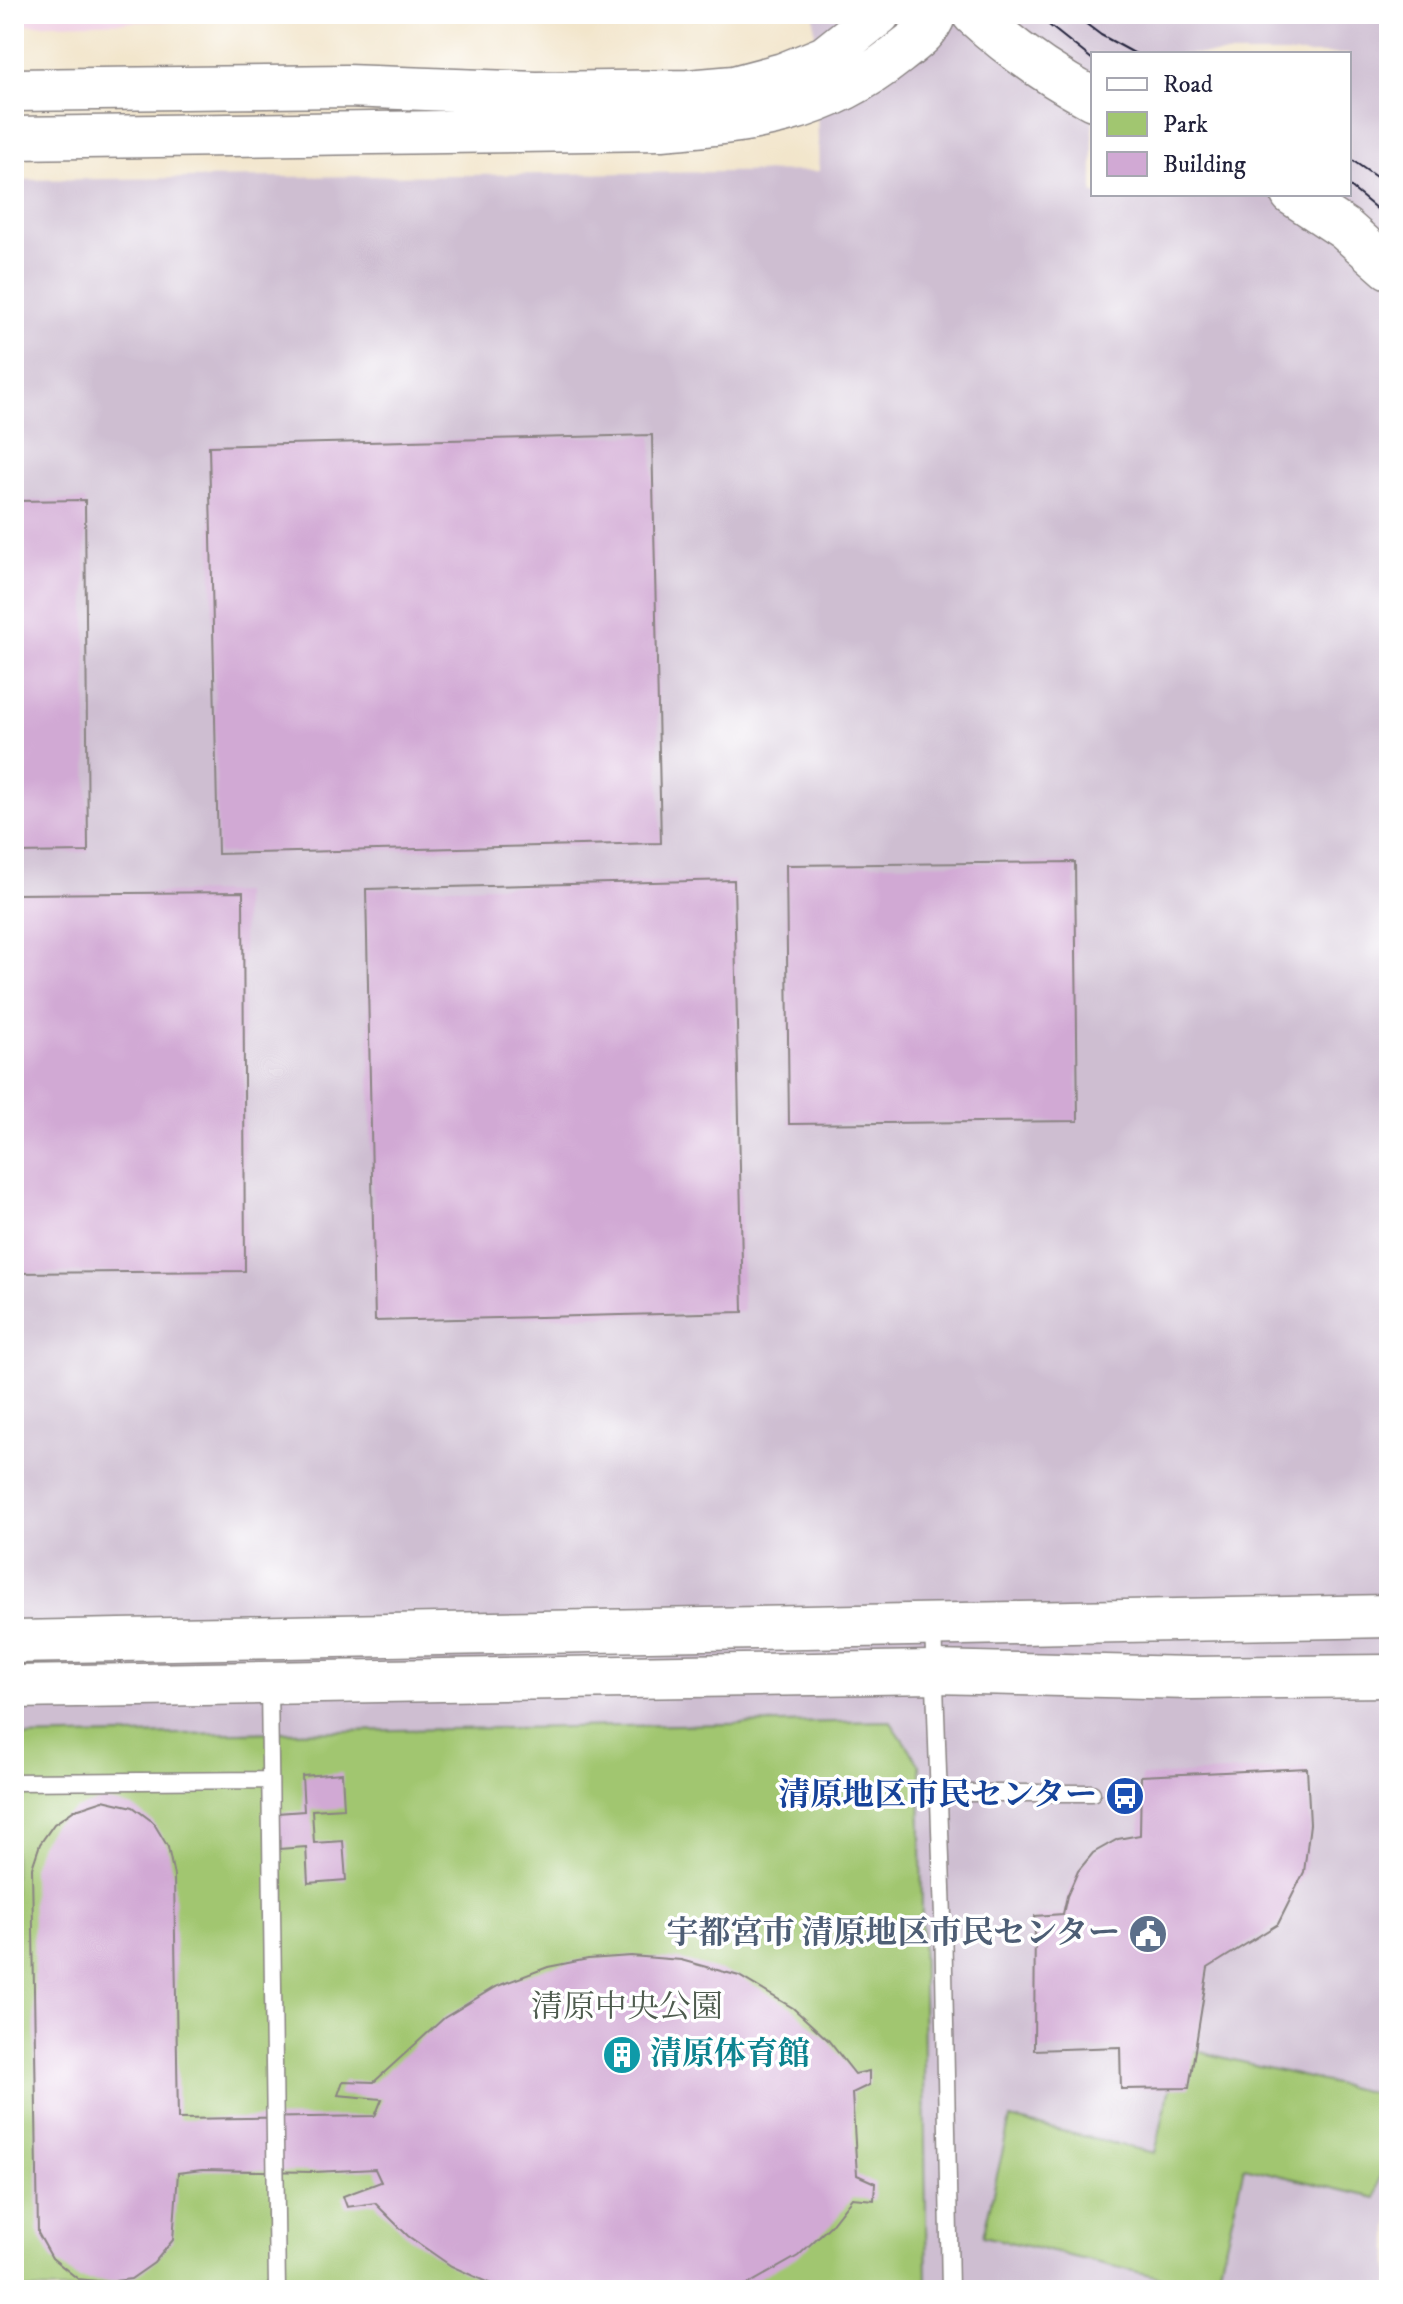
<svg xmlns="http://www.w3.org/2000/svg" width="1403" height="2304" viewBox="0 0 1403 2304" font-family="'IM FELL DW Pica','Noto Serif JP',serif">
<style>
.built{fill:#f0d0e4}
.industrial{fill:#cebed1;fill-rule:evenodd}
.green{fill:#a1c670;stroke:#627456;stroke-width:2}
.building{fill:#d1a9d4}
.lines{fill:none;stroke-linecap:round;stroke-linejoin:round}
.service-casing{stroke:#8a8483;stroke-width:19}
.tertiary-casing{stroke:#8a8483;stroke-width:45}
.service{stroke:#fff;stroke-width:16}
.tertiary{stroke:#fff;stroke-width:42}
.tram{stroke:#22223b;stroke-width:2}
.labels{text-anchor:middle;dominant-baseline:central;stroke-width:7;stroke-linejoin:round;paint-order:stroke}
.transit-label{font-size:32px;font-weight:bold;fill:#164399;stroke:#fff;text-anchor:end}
.service-label{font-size:32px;font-weight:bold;fill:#4e5e75;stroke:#fff;text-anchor:end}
.park-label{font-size:32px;fill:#4e5b4e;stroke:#fff}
.culture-label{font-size:32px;font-weight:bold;fill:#0d838f;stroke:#fff;text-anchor:start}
</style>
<rect width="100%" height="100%" fill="#fff"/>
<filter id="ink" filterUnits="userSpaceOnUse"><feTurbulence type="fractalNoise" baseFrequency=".0125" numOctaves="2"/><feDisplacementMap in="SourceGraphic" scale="16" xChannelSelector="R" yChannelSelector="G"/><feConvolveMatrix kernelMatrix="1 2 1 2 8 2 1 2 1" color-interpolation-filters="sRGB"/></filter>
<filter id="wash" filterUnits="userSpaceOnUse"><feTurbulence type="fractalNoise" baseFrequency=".006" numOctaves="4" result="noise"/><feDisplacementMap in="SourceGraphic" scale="32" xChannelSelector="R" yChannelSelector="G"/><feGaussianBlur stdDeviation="1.8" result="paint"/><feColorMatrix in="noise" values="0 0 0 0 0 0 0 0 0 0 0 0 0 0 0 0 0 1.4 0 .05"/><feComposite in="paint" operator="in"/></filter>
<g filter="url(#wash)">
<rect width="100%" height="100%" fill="#f2e5cb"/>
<path class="built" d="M14 14H460L14 25Z"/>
<path class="industrial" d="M814 14H1389V2290H14V180L819 171ZM1093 54H1349V194H1093Z"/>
<path class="green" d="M890 1721 920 1765 927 2290H14V1737Z
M1179 2047 1389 2097V2137L1375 2198 1244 2167 1215 2290 983 2236 1010 2119 1155 2153Z"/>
<g id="blocks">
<path class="building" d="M652 435 661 843 218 854 209 446Z
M85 500 88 852 14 853V501Z
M1075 862 1078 1121 789 1124 786 865Z
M734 880 743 1312 375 1321 366 889Z
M243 892 245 1271 14 1273V894Z
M1307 1768 1310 1824 1304 1872 1278 1924 1208 1968 1189 2088 1121 2089 1120 2047 1034 2050 1035 1916 1063 1914 1067 1896 1078 1871 1093 1853 1118 1839 1140 1835 1141 1776Z
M342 1773 344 1808 312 1810 314 1843 343 1841 346 1880 308 1883 306 1847 279 1849 277 1813 304 1811 302 1776Z
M103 1800 133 1807 153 1822 168 1847 174 1876 178 2119 375 2116 382 2099 338 2095 343 2081 374 2082 444 2018 495 1987 548 1967 588 1959 631 1956 681 1960 739 1976 793 2008 828 2040 855 2074 869 2071V2085L852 2093 857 2175 875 2183 874 2200 852 2198 830 2226 798 2256 738 2290H504L451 2266 408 2236 375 2203 347 2207 343 2196 381 2182 375 2169 314 2172 202 2170 178 2173 173 2240 154 2263 131 2279 107 2282 78 2279 52 2258 38 2233 32 1868 40 1844 54 1824 76 1809Z"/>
</g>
</g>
<g filter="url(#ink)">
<use href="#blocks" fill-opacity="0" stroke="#8a8483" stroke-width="2"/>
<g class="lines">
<defs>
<path id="service" d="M933 1626 943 1917 950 2290
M269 1685 277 2290
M14 1782 270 1780
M939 1793H1092"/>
<path id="tertiary" d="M973 14C1010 48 1048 75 1093 99
M14 90 346 86 536 93 688 91 734 87 783 74 825 57 879 14
M14 138 662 129C755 121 823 114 898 54 914 41 928 33 935 14
M1292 194 1345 229 1389 268
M14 1642 1389 1616
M14 1687 934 1672 1191 1678 1389 1676"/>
</defs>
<use href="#service" class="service-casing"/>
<use href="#tertiary" class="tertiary-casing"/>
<use href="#service" class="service"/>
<use href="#tertiary" class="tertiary"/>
<path class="tram" d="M1035 14 1093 60
M1073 14 1101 35 1136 54
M1349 158 1389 186
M1349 186 1389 219"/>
</g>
</g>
<defs>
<symbol id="bus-disc" viewBox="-11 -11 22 22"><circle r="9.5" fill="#1a4fb4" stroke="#fff"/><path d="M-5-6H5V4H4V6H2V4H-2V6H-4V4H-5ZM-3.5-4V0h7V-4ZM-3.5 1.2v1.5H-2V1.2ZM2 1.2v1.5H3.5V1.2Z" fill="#fff"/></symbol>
<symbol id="civic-disc" viewBox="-11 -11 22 22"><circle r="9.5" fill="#5c6f8a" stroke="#fff"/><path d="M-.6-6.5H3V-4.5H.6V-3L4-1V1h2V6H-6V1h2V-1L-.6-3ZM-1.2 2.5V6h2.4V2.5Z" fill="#fff"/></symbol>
<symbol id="building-disc" viewBox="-11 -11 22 22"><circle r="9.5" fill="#0f9aa8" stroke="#fff"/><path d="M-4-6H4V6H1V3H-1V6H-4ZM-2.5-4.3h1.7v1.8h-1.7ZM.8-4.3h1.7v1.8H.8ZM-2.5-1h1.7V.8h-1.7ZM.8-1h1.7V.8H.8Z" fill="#fff"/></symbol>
</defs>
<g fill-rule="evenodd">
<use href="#bus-disc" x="1103" y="1774" width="44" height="44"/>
<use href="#civic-disc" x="1126" y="1912" width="44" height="44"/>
<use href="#building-disc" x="600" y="2033" width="44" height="44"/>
</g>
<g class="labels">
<g class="transit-label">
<text x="1097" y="1796">清原地区市民センター</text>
</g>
<g class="service-label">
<text x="1120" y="1934">宇都宮市 清原地区市民センター</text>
</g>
<g class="park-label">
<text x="627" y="2008">清原中央公園</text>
</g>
<g class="culture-label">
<text x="650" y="2055">清原体育館</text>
</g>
</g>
<rect width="1403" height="2304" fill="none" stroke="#fff" stroke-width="48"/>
<rect x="1091" y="52" width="260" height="144" fill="#ffffff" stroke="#a7a7b1" stroke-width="2"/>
<rect x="1107" y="78" width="40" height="12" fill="#ffffff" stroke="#a7a7b1" stroke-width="2"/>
<text x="1163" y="92" font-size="24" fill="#22223b">Road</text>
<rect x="1107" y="112" width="40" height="24" fill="#a1c670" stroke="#a7a7b1" stroke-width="2"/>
<text x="1163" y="132" font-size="24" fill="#22223b">Park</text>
<rect x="1107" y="152" width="40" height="24" fill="#d1a9d4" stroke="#a7a7b1" stroke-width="2"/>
<text x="1163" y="172" font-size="24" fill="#22223b">Building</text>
</svg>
